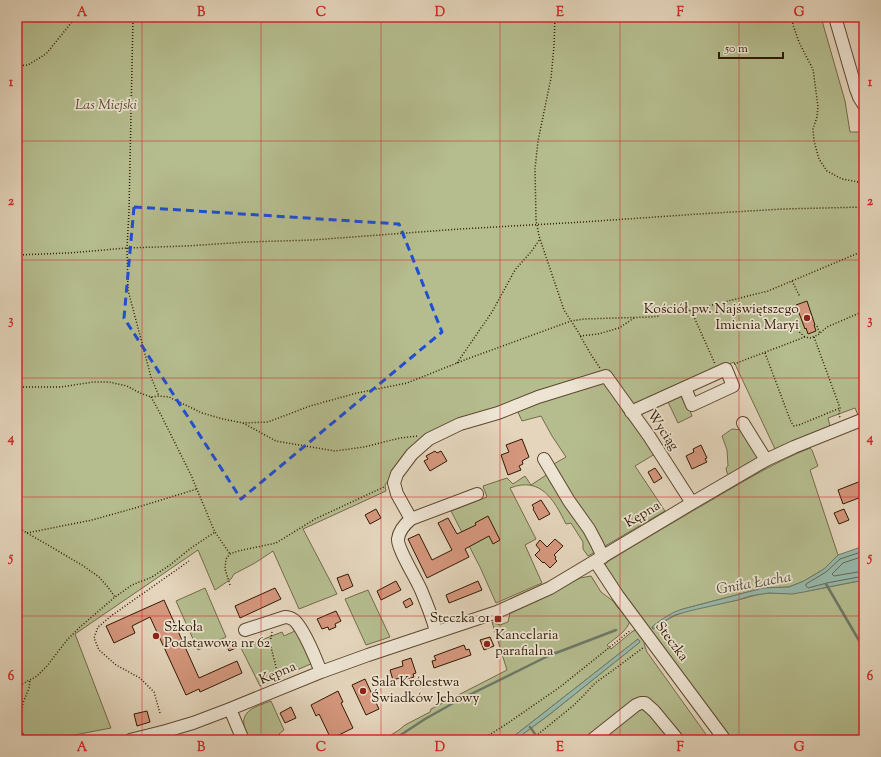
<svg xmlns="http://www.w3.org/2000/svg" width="881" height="757" viewBox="0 0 881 757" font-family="'Sorts Mill Goudy',serif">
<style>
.green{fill:#b5bd8f;stroke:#736b48}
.water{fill:#97b9ab;stroke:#6e7967}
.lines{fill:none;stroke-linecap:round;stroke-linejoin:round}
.shore{stroke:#646956;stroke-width:1}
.stream{stroke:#6e7967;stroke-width:2.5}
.building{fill:#d5977e;stroke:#311900}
.minor-casing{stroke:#5e482f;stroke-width:14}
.path{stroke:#311900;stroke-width:1.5;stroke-dasharray:1 2;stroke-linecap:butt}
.minor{stroke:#ede4d3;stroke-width:12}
.marked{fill:none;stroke:#1d4ed8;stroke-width:3;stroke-dasharray:8 5;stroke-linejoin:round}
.grid{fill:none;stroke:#d62828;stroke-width:1;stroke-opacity:0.55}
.poi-dot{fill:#8f2418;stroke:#ede4d3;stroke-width:1.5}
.labels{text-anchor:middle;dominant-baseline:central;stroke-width:3.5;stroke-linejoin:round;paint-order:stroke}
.park-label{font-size:14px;font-style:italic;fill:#594a2b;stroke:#ede4d3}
.poi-label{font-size:14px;fill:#311900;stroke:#ede4d3;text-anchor:start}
.street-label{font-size:14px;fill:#311900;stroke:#ede4d3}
.water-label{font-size:15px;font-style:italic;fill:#504933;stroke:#ede4d3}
.neatline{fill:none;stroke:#d62828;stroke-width:1.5}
.grid-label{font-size:13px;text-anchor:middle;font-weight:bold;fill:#d62828}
</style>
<rect width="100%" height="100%" fill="#e4d5bc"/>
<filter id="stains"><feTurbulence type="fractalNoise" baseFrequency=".005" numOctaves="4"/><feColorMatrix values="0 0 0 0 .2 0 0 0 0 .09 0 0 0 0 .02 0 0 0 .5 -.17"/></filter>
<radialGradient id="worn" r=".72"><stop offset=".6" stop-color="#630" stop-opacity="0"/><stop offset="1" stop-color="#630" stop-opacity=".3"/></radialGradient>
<path class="green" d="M17 17H821L845 101 850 132H864V412L858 415 855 408 828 418 830 426 775 449 734 362 622 410 655 454 635 466 665 511 588 556 583 549V542L571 523 566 524C554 500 541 476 510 488L536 539 525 545 542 583 496 603 480 567 451 511 487 497 483 486 507 478 513 484 525 476 531 485 554 470 552 465 566 457 552 436 541 416 522 421 517 410 422 437 385 485 386 491 303 529 337 594 299 609 273 551 255 563 234 574 231 579 215 590 198 550 75 634 111 728 48 740H17Z
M684 394 692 416 678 423 668 402Z
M732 429 742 430 757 456V459L729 475 727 473 726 468 728 466 727 450 722 436Z
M810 448 812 450 818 466 810 470 838 555 824 569 804 581 789 587 763 588 683 609C672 613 663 619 653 626L652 628 653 629C661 626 666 619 674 616 693 607 717 605 737 600 748 598 758 593 770 593 778 593 786 594 794 593 818 590 841 584 864 580V740H728L618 589 606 567 605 565 607 562C643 540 679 519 715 498 746 480 777 461 810 448Z
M591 576 601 592 613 601 618 608 630 620C628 631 615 638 607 645L611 649 633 631 637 630 646 639 644 644 647 652 710 740H515L550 714 640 642 638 639 509 740H383L399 730 405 725 430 712 431 709 507 670 492 622 500 625 508 622 510 613 553 593 580 578Z
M205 588 226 637 198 650 176 601Z
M368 590 390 637 366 645 345 599Z
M297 630 313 663 260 686 241 648 282 632 284 636Z
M271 701 284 730 279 734 282 740H250C248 735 245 730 244 725 241 709 261 705 271 701Z"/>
<path class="water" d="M864 546V580L828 587 804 592 792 594 769 593 750 596 738 600 689 611 675 615 661 623 655 628H652L653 626C662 619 672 612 683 609L763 588 789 587 804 581 824 569 838 555Z
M638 639 640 642 550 714 515 740H509Z"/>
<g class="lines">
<path class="shore" d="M864 551 840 559 826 572 806 584V586L808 588 827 583 864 576
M864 556 843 563 832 574 834 576 864 571"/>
<path class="stream" d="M826 584 864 649
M530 727 535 734
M540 739V740
M393 740 425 719 457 701 548 656 616 630
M860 740 864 738"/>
</g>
<path class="building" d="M807 301 815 325H814L816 331 808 334 806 328 805 329 796 305Z
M522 439 529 457 522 461 523 464 519 466 521 470 508 475 501 455 509 452 506 445Z
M701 445 707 458 705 459 707 462 692 469 686 456 694 452 693 449Z
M435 451 437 453 441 451 447 461 430 471 424 461 428 459 426 456Z
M655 468 662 478 654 483 648 472Z
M861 481 864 489V496L843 504 838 490Z
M541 500 550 514 539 520 533 509 534 508 532 505Z
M376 509 381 518 370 524 365 515Z
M844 509 849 520 839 524 834 513Z
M488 516 500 540 493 544 489 536 465 549 469 557 427 578 408 539 419 534 432 560 452 550 438 523 448 518 457 534 476 525 475 523Z
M555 539 563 546 554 555 556 557 555 559 557 561 550 568 544 562 543 563 535 555 540 550 536 545 540 540 547 547Z
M348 574 353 586 342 591 337 578Z
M396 581 401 590 381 600 377 591Z
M478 581 482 590 449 603 446 595Z
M275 588 281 599 240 618 235 606Z
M410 598 413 604 406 608 403 602Z
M164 600 199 678 237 661 242 673 200 692 199 689 186 695 150 617 132 626 135 633 114 643 106 626Z
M336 611 341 621 335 624 336 627 329 630 328 627 322 629 317 619Z
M490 637 494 646 484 650 480 640Z
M234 640 238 647 229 651 226 644Z
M464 645 466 650 469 649 471 655 434 668 432 661 436 660 434 656Z
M411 658 416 673 413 674 414 677 407 679 406 676 393 680 390 670 403 666 402 661Z
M365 679 379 709 366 715 352 685Z
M338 691 343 702 341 703 353 728 331 739 319 714 316 716 311 705Z
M291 707 296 718 285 723 280 713Z
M147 711 150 722 137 726 134 714Z"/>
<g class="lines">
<defs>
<path id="minor" d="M835 17 856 89 859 97 864 105
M631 412 726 369 733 386 692 405 685 388
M743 423 766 460
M544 459 569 501 589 529 597 544 603 557
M411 519 397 494 394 483 397 474 412 454 429 439 460 424 498 413 538 397 606 376 649 436 692 503
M595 561 618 596 725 740
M245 630 285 617C288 617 291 618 294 620 303 628 316 659 321 672
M436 631C432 617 427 604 421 590 417 580 397 548 398 539 399 531 405 524 411 519L477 494
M230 709 243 740
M130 740 166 731 193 723 230 709 321 672 368 655 497 612 550 588 692 503 766 460 794 447 864 419
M592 740 636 705 641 703H645L654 711 678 740"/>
</defs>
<use href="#minor" class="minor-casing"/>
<path class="path" d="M133 17 129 211 127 248 128 290 151 377 159 396
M555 17 554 46 551 78 538 141 535 169 536 220 539 236 564 310 577 330 590 353 600 368
M792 17 793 25 799 42 807 58 813 69 818 107 817 117 813 129 814 141 819 159 827 171 842 179 864 183
M17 66 28 65 46 54 76 17
M17 255 68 253 127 248 186 246 247 242 312 240 460 229 583 222 699 214 783 209 864 207
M792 281 800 297
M691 310 715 364
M680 313 768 291 856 254 863 255 864 257
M817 326 820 334
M795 328 805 337
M580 336 598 334 619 328 634 318
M814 337 840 408 839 414 840 418
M765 353 791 422 794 426 799 425 840 408
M457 363 492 312 515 270 531 252 540 239
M734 364 805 337 810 338 818 335 827 327 864 311
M17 387H61L93 382H109L127 386 140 393 151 397 159 396 169 397 202 413 223 419 243 423 268 422 310 406 357 393 407 383 467 359 571 321 584 319 616 318 651 317 660 316
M151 397 161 415 191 475 211 523 215 532 230 554
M243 423 276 441 335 451 364 447 400 438 418 436
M17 527 82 565 99 577 107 586 115 597
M27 533 92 520 135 508 197 489
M230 585 225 569 226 559 230 554 238 551 276 543 315 519 384 487
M272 632 270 643 279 679
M17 687 37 676 47 666 67 640 80 627 115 597 132 585 152 577 170 565 191 548 215 532
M160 713 154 692 140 678 116 665 99 650 94 638 98 627 111 616 189 561
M17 719 20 724
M25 740 20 724 23 703 29 688 30 680
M115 740V739L121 737
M481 740 505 725 560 687 631 630
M531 740 574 705 584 695 595 683 612 671 644 647"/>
<use href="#minor" class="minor"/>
</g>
<path class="marked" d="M134 207 399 224 442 332 241 499 124 318Z"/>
<path class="grid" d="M142 17V740M261 17V740M381 17V740M500 17V740M620 17V740M739 17V740M17 141H864M17 260H864M17 378H864M17 497H864M17 616H864"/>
<g class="poi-dot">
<circle cx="807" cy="318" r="4"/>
<rect x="494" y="615" width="8" height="8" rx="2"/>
<circle cx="156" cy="636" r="4"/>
<circle cx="487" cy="644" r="4"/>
<circle cx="363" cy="691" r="4"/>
</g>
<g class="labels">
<g class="park-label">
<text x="106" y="106">Las Miejski</text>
</g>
<g class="poi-label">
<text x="799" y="310" text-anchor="end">Kościół pw. Najświętszego<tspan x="799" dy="16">Imienia Maryi</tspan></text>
<text x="490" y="619" text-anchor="end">Steczka 01</text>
<text x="164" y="628">Szkoła<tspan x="164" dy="16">Podstawowa nr 62</tspan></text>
<text x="495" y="636">Kancelaria<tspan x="495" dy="16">parafialna</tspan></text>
<text x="371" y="683">Sala Królestwa<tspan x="371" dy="16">Świadków Jehowy</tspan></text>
</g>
<g class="street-label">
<text transform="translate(662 431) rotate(56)">Wyciąg</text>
<text transform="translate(643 515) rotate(-31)">Kępna</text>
<text transform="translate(671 642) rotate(53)">Steczka</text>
<text transform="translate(278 674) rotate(-23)">Kępna</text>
</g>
<g class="water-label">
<text transform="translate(754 584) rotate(-10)">Gniła Łacha</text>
</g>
</g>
<rect width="881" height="757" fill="none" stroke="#e4d5bc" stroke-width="44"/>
<path d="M719 52v6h64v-6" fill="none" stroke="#311900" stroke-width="2"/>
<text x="725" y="52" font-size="12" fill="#311900" stroke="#ede4d3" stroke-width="3" paint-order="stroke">50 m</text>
<rect x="22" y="22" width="837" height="713" class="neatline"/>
<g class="grid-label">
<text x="82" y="16">A</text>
<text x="201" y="16">B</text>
<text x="321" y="16">C</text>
<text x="440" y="16">D</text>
<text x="560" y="16">E</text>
<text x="680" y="16">F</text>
<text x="799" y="16">G</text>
<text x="11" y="86">1</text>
<text x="870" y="86">1</text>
<text x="11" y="205">2</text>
<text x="870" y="205">2</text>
<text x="11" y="324">3</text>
<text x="870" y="324">3</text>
<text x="11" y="442">4</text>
<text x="870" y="442">4</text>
<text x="11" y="561">5</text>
<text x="870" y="561">5</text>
<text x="11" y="680">6</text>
<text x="870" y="680">6</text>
<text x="82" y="751">A</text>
<text x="201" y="751">B</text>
<text x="321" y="751">C</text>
<text x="440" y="751">D</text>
<text x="560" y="751">E</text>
<text x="680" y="751">F</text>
<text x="799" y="751">G</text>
</g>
<rect width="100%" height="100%" filter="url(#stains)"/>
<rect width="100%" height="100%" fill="url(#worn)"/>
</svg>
